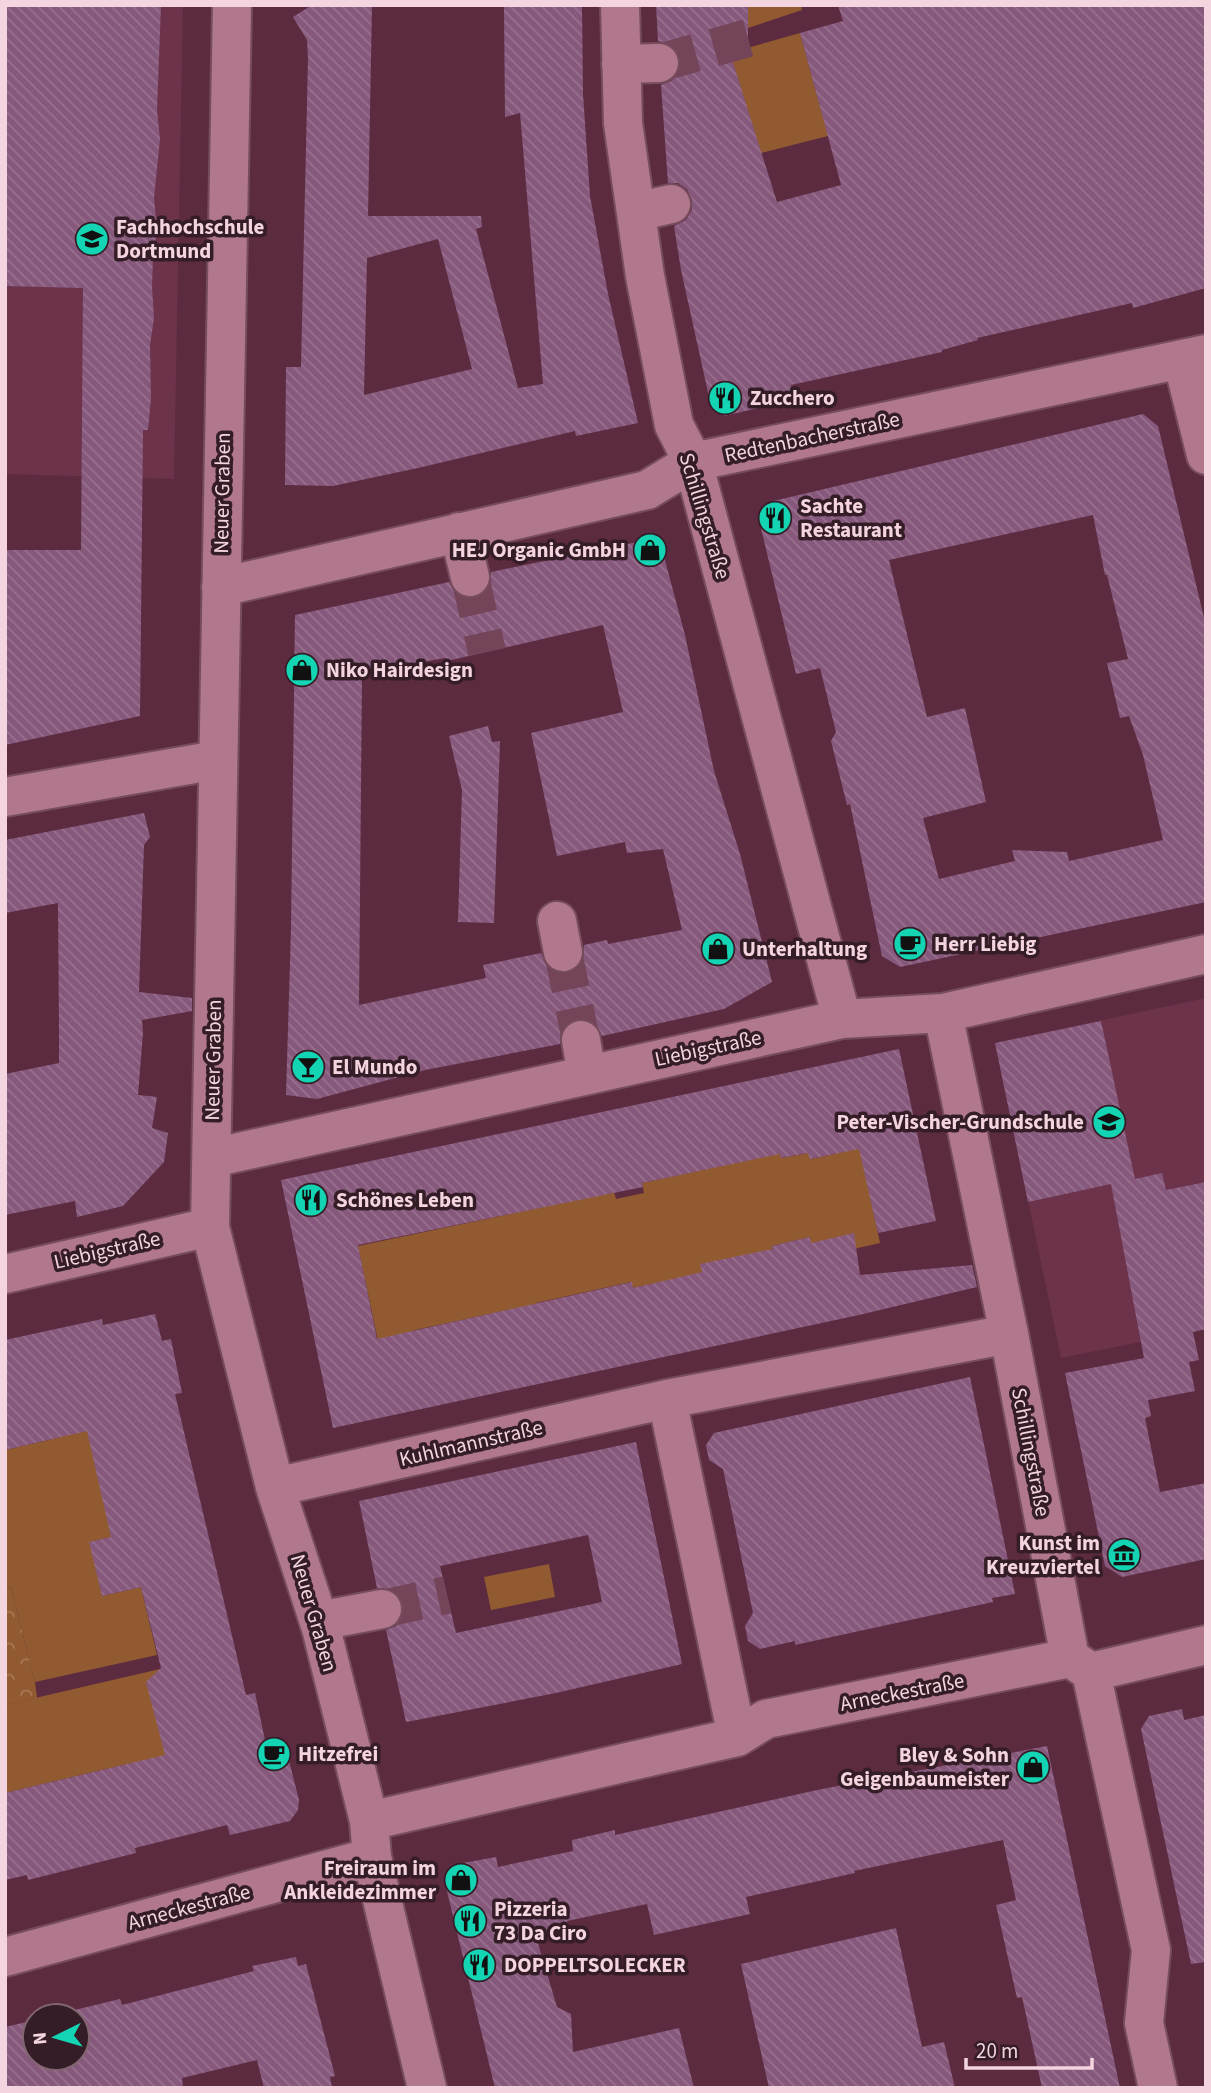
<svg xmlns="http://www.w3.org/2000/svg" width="1211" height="2093" viewBox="0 0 1211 2093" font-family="'Source Sans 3',sans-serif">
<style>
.built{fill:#6c334b}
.park{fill:url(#park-crowns)}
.garden{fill:#925a30}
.building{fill:url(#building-back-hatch);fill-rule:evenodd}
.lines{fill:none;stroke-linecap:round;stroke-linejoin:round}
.minor-tunnel{stroke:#744458;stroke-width:38;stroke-dasharray:38 19;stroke-linecap:butt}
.minor-casing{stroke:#764c5e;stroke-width:42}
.minor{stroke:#b1788d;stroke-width:38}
.labels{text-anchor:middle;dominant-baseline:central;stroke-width:7;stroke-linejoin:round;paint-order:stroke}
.poi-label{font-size:21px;font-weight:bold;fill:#f4d4df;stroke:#341d26;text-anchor:start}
.street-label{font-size:21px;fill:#f4d4df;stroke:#341d26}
</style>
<defs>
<pattern id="park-crowns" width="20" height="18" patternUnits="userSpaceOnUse" patternTransform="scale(1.75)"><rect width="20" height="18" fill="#925a30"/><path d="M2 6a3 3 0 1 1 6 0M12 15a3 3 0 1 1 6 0" fill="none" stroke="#a77857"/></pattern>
<pattern id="building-back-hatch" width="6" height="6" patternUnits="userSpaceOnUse" patternTransform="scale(1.75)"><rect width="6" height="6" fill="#86597c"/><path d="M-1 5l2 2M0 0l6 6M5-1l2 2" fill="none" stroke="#98708e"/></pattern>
</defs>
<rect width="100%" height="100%" fill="#5d2b40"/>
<path class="built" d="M5 5H183L174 479 5 474Z
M1206 998V1329L1061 1358 995 1043Z"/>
<path class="park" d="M11 1587 35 1682 37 1698 5 1705V1588Z"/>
<path class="garden" d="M748 5H801L802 10 748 28Z
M800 33 828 136 761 153 730 53Z
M858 1140 880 1243 845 1251 811 1243 810 1237 772 1246 773 1251 702 1273 633 1288 631 1282 536 1303V1309L508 1310 415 1330 380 1351 358 1246 614 1192 616 1199 644 1193 642 1183 780 1153 782 1158 808 1153 811 1159 834 1154 832 1146Z
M98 1383 119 1535 90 1542 102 1596 141 1587 157 1655 35 1682 11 1587 5 1588V1450L57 1438 48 1395Z
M549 1564 555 1597 491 1610 484 1577Z
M160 1669 205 1782 127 1764 5 1793V1705Z"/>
<path class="building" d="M5 5H161L157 110 160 139 154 198 157 230 153 256 152 287 154 318 150 345 151 398 148 430H143L140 716 5 745V550H81L83 288 5 286Z
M312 5H372L368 216H481L482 227 476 229 518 388 543 384 520 113 505 117 504 5H582L583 94 590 196 608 294 638 423 576 436 575 431 418 468 333 486 285 485 286 367H301L308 58 307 40 293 17ZM438 239 472 369 364 395 367 258Z
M656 5H748V48L730 53 777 202 841 185 800 33 843 21 838 5H1206V288L1133 308 1132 303 977 338 978 340 942 350V352L791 385 794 400 724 416 721 403 711 406 681 270 674 226 686 220 692 210V200L687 189 678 183H668L661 85 671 81 678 74 681 62 677 51 670 44 658 41Z
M1143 414 1158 426 1206 626V902L900 967 882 956 850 804 847 805 831 741 836 732 820 668 796 674 759 520 769 502ZM1093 515 1105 575H1107L1128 659 1107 663 1120 718 1129 716 1143 755 1163 840 1069 861 1067 852 1012 850 1015 861 939 879 923 818 986 802 965 708 927 717 889 560Z
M642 541 663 553 685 635 714 771 740 854 772 982 724 1009 602 1036 597 1026 589 1020 577 1019 568 1023 561 1032 560 1044 425 1070 317 1099 286 1095 291 928 295 615 449 582 455 593 463 598H475L486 592 491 582V572ZM603 625 623 712 531 733 557 856 625 842 627 853 663 849 682 930 608 944 607 940 584 945 583 960 578 968 568 973H557L547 967 541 953 483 965 486 978 359 1005 362 677 416 663 445 658 447 661Z
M488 726 492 742 500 741 494 923 458 922 462 790 449 736Z
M144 813 150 837 144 845 139 992 192 998V1011L142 1020 143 1033 138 1095 157 1097 152 1128 168 1133 164 1162 123 1206 77 1217 75 1201 5 1215V1074L59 1063V1032L58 903 5 913V840Z
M1101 1021 1135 1179 1162 1173 1166 1190 1206 1182V1329L1193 1332 1199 1360 1189 1362 1195 1391 1148 1400 1151 1416 1145 1418 1160 1492 1206 1483V1559L1122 1577 1105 1566 1065 1373 1144 1358 1111 1184 1028 1202 995 1043Z
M899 1049 936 1221 878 1233 859 1149 810 1159 808 1153 781 1158 780 1154 642 1183 643 1187 358 1245 377 1339 632 1282 633 1288 668 1280 702 1272 700 1264 773 1249 772 1246 810 1237 811 1243 854 1233 860 1275 972 1265 977 1287 859 1315 333 1428 281 1180Z
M155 1314 162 1341 171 1339 182 1393 175 1394 246 1695 255 1693 266 1745 284 1741 299 1800 298 1810 290 1821 230 1835 227 1825 135 1848 136 1853 28 1880 27 1875 5 1880V1793L165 1755 146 1682 161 1668 141 1587 102 1596 89 1542 111 1537 87 1431 5 1450V1340L102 1319 103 1325Z
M970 1377 1015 1594 992 1598 993 1602 795 1645V1641L760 1649 748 1641 745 1626 753 1613 723 1469 709 1460 706 1445 714 1433Z
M636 1442 682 1664 556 1693 406 1722 386 1630 396 1626 402 1617 403 1604 399 1595 390 1589 377 1588 359 1501ZM588 1535 602 1602 456 1633 440 1566Z
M1182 1709 1184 1720 1206 1715V1962L1191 1964 1141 1729 1149 1716Z
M1047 1746 1120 2088H1042L1022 1997 1017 1998 996 1905 1016 1900 1003 1840 854 1871 855 1873 746 1897 750 1914 654 1935 647 1904 567 1921 568 1924 550 1928 551 1934 536 1937 557 2007 571 2014 573 2052 679 2028 694 2088H495L444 1879 452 1865 496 1857 498 1867 573 1851 572 1840 615 1830V1835L817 1790Z
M896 1928 922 2047 944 2042 955 2088H769L741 1964Z
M296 1957 298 1966 306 1964 335 2076 330 2077 332 2088H264L257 2060 182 2078 183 2088H5V2027L35 2020V2058H77V2016H50L120 1999 122 2005 254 1971 252 1966Z"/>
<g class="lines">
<path class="minor-tunnel" d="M659 63 748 38
M470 577 487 652
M563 952 581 1040
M382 1609 447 1595"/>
<defs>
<path id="minor" d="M232 5 210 1227 275 1487 321 1628 369 1821 372 1857 427 2088
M620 5 623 123 645 276 674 425 693 462 842 1019
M621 64 659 63
M636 212 671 204
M1182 359 1206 455
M459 532 470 577
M221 587 647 490 693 462 1206 354
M5 797 217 760
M557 921 563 952
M943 1013 1009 1334 1070 1658 1091 1672 1151 1950 1144 2023 1158 2088
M581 1040 587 1075
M212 1158 842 1019 943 1013 1206 954
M5 1274 210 1227
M667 1399 737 1737
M275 1487 667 1399 1009 1334
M319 1621 382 1609
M1091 1672 1206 1645
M369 1821 737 1737 766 1719 1070 1658
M5 1957 372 1857"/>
</defs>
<use href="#minor" class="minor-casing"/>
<use href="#minor" class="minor"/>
</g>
<defs>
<symbol id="university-disc" viewBox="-11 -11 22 22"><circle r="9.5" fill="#14d5b3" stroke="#341d26"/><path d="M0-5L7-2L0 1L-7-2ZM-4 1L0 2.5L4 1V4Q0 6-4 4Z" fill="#111"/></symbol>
<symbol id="restaurant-disc" viewBox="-11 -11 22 22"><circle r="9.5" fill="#14d5b3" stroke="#341d26"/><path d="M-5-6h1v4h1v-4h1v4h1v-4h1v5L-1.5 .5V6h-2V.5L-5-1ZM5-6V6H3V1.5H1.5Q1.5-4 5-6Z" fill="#111"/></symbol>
<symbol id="shop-disc" viewBox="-11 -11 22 22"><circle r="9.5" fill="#14d5b3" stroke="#341d26"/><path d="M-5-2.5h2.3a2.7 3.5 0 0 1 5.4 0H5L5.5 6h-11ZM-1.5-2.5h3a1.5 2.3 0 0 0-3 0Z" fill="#111"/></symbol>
<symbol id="cafe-disc" viewBox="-11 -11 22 22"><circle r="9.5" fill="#14d5b3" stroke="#341d26"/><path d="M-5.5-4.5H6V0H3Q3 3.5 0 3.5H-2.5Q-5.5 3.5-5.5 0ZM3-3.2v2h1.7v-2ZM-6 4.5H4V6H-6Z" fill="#111"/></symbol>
<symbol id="bar-disc" viewBox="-11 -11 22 22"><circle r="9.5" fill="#14d5b3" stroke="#341d26"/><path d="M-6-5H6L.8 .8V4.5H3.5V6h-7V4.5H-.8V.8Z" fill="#111"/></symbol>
<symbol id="school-disc" viewBox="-11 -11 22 22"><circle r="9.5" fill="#14d5b3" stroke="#341d26"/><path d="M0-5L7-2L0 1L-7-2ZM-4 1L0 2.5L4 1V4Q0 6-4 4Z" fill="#111"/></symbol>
<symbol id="museum-disc" viewBox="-11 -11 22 22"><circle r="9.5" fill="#14d5b3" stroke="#341d26"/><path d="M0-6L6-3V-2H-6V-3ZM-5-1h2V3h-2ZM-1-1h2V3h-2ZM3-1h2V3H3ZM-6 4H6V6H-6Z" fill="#111"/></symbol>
</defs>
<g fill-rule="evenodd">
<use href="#university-disc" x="73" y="220" width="38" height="38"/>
<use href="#restaurant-disc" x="706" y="379" width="38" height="38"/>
<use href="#restaurant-disc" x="756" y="499" width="38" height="38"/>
<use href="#shop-disc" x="631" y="531" width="38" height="38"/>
<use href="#shop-disc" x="283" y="651" width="38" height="38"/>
<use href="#cafe-disc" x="891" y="925" width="38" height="38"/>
<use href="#shop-disc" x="699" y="930" width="38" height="38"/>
<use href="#bar-disc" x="289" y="1048" width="38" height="38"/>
<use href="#school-disc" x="1090" y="1103" width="38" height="38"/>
<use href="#restaurant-disc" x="292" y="1181" width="38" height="38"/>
<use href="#museum-disc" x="1105" y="1536" width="38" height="38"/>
<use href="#cafe-disc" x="255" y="1735" width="38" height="38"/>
<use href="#shop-disc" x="1014" y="1748" width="38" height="38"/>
<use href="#shop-disc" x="442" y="1861" width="38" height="38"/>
<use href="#restaurant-disc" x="451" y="1902" width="38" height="38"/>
<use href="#restaurant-disc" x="460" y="1946" width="38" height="38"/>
</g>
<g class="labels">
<g class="poi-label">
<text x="116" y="227">Fachhochschule<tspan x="116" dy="24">Dortmund</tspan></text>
<text x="750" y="398">Zucchero</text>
<text x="800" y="506">Sachte<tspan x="800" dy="24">Restaurant</tspan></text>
<text x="626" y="550" text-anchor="end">HEJ Organic GmbH</text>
<text x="326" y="670">Niko Hairdesign</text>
<text x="934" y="944">Herr Liebig</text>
<text x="742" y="949">Unterhaltung</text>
<text x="332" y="1067">El Mundo</text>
<text x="1084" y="1122" text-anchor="end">Peter-Vischer-Grundschule</text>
<text x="336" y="1200">Schönes Leben</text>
<text x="1100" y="1543" text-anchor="end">Kunst im<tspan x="1100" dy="24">Kreuzviertel</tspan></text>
<text x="298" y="1754">Hitzefrei</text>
<text x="1009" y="1755" text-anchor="end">Bley &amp; Sohn<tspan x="1009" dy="24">Geigenbaumeister</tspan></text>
<text x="436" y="1868" text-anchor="end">Freiraum im<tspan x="436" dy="24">Ankleidezimmer</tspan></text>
<text x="494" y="1909">Pizzeria<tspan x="494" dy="24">73 Da Ciro</tspan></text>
<text x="504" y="1965">DOPPELTSOLECKER</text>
</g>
<g class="street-label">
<text transform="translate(812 437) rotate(-12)">Redtenbacherstraße</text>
<text transform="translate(222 493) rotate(-89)">Neuer Graben</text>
<text transform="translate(705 516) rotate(73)">Schillingstraße</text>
<text transform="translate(708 1048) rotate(-12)">Liebigstraße</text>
<text transform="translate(213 1060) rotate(-89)">Neuer Graben</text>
<text transform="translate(107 1250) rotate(-13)">Liebigstraße</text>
<text transform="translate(471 1443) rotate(-13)">Kuhlmannstraße</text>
<text transform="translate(1031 1452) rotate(79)">Schillingstraße</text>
<text transform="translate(314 1613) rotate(74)">Neuer Graben</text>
<text transform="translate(902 1692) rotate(-11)">Arneckestraße</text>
<text transform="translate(189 1907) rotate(-15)">Arneckestraße</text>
</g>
</g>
<rect width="1211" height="2093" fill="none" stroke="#f4d4df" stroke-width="14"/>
<g transform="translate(56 2037) rotate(265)"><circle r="33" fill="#341d26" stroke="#816670" stroke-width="2"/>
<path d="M0-5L12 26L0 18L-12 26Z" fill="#14d5b3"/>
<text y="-10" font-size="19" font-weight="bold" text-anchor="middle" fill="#f4d4df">N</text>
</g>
<path d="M966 2058v10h126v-10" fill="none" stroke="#f4d4df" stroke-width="3.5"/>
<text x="976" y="2058" font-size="21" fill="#f4d4df" stroke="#341d26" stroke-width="5" paint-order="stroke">20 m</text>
</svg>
